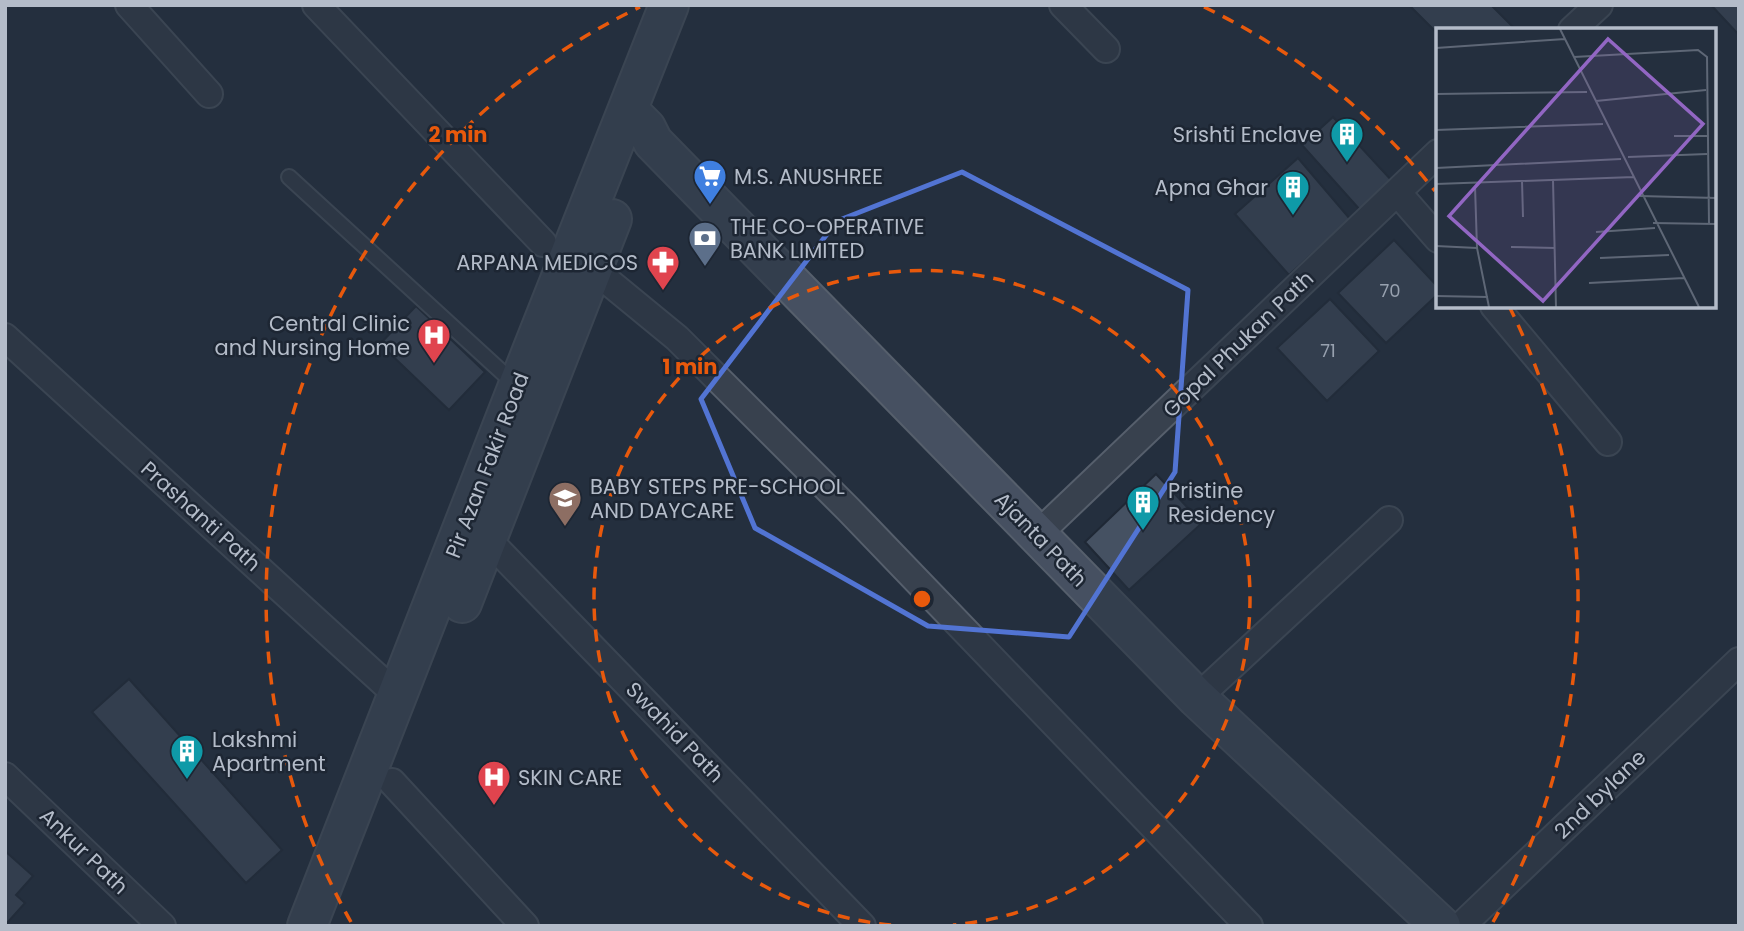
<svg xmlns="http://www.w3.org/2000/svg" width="1744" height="931" viewBox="0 0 1744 931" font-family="Poppins,sans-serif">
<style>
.building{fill:#455162;stroke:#1f2835;stroke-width:2}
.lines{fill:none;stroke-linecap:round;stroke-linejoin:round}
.lane-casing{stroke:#565f6c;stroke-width:18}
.street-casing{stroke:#565f6c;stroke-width:30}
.secondary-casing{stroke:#565f6c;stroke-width:42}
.lane{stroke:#38414e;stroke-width:14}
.street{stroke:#38414e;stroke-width:26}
.secondary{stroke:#465061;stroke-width:38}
.marked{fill:none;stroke:#5274d3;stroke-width:5;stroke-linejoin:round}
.ring{fill:none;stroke:#e8590c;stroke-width:3.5;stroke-dasharray:12 9}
.labels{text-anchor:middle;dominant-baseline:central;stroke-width:5;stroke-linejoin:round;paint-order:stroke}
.number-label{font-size:18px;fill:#98a1af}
.poi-label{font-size:21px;fill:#b4bcc9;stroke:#1d2633;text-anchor:start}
.street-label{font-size:21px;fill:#b4bcc9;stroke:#1d2633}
.inset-road{fill:none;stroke:#5e6776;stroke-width:2}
.view{fill:#9266c3;fill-opacity:0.15;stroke:#9266c3;stroke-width:3.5}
.inset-edge{fill:none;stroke:#b4bcc9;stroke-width:3.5}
.centre{fill:#e8590c;stroke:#1d2633;stroke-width:3.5}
.ring-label{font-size:21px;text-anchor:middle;font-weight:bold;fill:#e8590c;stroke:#1d2633;stroke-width:5;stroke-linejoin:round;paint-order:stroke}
</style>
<rect width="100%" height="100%" fill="#242f3e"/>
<path class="building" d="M1409 5H1491L1516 30H1438V34Z
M1711 5H1739V35Z
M1333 117 1393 182 1361 211 1302 145Z
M1298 158 1350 219 1289 275 1235 214Z
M1394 240 1438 287V294L1386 343 1338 293Z
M1330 299 1379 351 1327 401 1277 348Z
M416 306 485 372 449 410 380 344Z
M1156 474 1202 523 1129 590 1085 542Z
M129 679 282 850 246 883 92 712Z
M5 851 33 876 16 895 25 903 7 923 5 922Z"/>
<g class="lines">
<defs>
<path id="lane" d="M289 177 515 384"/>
<path id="street" d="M129 5 209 94
M316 5 543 243
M1063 5 1106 49
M1572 30 1599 5
M1397 192 1438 239
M593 269 677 338 848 509 1249 926
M1494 306 1608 442
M5 337 397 695
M1037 535 1438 153
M487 539 862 926
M1197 698 1389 520
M5 776 162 926
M392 782 525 926
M1461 926 1739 661"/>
<path id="secondary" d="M628 110 646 128 653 142 1197 698 1441 926
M462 603 612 219
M307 926 518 386 669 5"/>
</defs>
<use href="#lane" class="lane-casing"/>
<use href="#street" class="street-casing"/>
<use href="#secondary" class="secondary-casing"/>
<use href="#lane" class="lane"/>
<use href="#street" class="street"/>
<use href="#secondary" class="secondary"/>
</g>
<path d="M0 0H1744V931H0ZM962 172 1188 290 1175 472 1069 637 928 626 755 528 701 399 837 221Z" fill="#242f3e" fill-opacity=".55" fill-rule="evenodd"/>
<path class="marked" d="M962 172 1188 290 1175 472 1069 637 928 626 755 528 701 399 837 221Z"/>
<g class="ring">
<path d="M891 925A328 328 0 1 1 953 925"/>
<path d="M351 922A656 656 0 0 1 640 7M1204 7A656 656 0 0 1 1435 191M1509 306A656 656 0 0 1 1493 922"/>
</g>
<defs>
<symbol id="building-pin" viewBox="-11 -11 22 30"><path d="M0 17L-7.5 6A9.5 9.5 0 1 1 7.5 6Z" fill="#0f9aa8" stroke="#1d2633"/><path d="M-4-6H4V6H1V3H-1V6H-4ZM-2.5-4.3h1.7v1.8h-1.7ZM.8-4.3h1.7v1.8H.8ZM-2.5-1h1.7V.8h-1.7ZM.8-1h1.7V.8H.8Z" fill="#fff"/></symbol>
<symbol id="supermarket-pin" viewBox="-11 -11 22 30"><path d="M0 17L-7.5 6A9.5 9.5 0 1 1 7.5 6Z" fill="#3f7fe0" stroke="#1d2633"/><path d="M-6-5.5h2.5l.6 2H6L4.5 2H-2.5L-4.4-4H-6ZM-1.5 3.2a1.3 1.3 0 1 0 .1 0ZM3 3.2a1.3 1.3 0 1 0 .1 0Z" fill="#fff"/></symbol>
<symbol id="bank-pin" viewBox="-11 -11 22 30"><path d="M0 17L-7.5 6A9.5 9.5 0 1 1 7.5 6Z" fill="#5c6f8a" stroke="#1d2633"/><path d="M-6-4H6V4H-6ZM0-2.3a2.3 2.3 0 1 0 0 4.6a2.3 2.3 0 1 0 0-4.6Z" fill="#fff"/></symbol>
<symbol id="pharmacy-pin" viewBox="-11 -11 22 30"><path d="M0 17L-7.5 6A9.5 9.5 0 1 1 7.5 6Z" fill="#e0444e" stroke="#1d2633"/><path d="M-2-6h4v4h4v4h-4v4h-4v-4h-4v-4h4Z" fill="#fff"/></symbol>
<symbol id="hospital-pin" viewBox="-11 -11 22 30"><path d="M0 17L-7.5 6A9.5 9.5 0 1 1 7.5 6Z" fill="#e0444e" stroke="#1d2633"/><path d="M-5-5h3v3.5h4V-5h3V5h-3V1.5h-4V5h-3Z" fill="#fff"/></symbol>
<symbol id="school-pin" viewBox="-11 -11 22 30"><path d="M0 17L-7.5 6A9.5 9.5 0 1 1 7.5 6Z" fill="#8d6e63" stroke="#1d2633"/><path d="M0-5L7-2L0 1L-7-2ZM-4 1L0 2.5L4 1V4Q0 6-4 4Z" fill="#fff"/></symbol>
</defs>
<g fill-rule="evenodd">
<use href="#building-pin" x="1328" y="115" width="38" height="52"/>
<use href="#supermarket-pin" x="691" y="157" width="38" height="52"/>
<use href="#building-pin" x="1274" y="168" width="38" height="52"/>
<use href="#bank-pin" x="686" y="219" width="38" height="52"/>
<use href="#pharmacy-pin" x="644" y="243" width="38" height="52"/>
<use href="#hospital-pin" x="415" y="316" width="38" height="52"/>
<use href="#school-pin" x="546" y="479" width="38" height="52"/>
<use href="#building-pin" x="1124" y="483" width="38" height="52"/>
<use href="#building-pin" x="168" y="732" width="38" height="52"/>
<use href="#hospital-pin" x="475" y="758" width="38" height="52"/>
</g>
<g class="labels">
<g class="number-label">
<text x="1390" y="290">70</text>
<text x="1328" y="350">71</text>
</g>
<g class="poi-label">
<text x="1322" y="134" text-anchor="end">Srishti Enclave</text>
<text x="734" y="176">M.S. ANUSHREE</text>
<text x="1268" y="187" text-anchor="end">Apna Ghar</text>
<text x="730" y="226">THE CO-OPERATIVE<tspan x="730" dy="24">BANK LIMITED</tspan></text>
<text x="638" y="262" text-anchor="end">ARPANA MEDICOS</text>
<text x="410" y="323" text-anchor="end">Central Clinic<tspan x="410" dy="24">and Nursing Home</tspan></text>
<text x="590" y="486">BABY STEPS PRE-SCHOOL<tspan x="590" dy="24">AND DAYCARE</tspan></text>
<text x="1168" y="490">Pristine<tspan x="1168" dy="24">Residency</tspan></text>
<text x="212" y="739">Lakshmi<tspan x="212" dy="24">Apartment</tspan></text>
<text x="518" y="777">SKIN CARE</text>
</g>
<g class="street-label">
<text transform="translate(1238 344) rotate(-44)">Gopal Phukan Path</text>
<text transform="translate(487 465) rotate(-69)">Pir Azan Fakir Road</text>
<text transform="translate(201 516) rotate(42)">Prashanti Path</text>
<text transform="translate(1041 539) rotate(46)">Ajanta Path</text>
<text transform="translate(675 732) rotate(46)">Swahid Path</text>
<text transform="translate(1600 794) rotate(-44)">2nd bylane</text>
<text transform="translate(84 851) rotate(44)">Ankur Path</text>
</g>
</g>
<g transform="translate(1436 28)">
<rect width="280" height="280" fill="#242f3e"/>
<path class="inset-road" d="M124 1 263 279M0 20 129 11M138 29 262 22 271 29 273 196M0 66 151 64M160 73 270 62M0 102 167 96M238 108H271M192 129 271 126M0 140 185 131M117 152 120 279M86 153 87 189M0 156 198 149M39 158 41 220 53 279M204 168 280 170M217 195 280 196M160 204 219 200M0 218 41 220M75 219 119 220M164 230 233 227M153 255 248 250M0 268 52 269"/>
<path class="view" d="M172 11 267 96 107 273 13 188Z"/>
<rect width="280" height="280" class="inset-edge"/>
</g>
<circle cx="922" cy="599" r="10" class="centre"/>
<g class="ring-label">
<text x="458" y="142">2 min</text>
<text x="690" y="374">1 min</text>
</g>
<rect width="1744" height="931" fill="none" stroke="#b4bcc9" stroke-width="14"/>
</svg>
